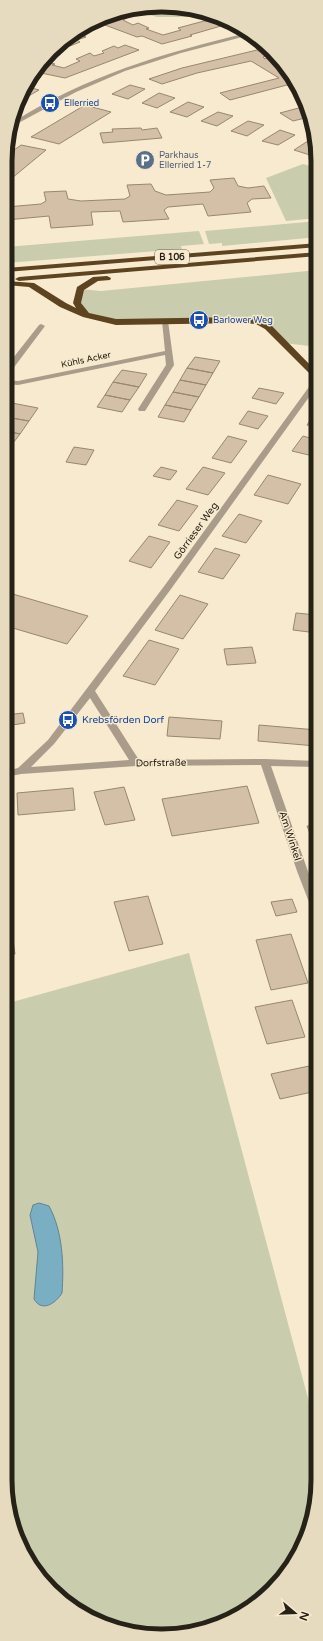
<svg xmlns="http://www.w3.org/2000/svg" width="323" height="1641" viewBox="0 0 323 1641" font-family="'Varela Round',sans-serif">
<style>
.green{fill:#c9cdad}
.water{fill:#7aaec3;stroke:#61848f}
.building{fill:#d3c0a7;stroke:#98876f}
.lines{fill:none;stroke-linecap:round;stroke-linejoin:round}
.minor{fill:#a99c8b;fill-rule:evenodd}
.highway{fill:#5d431f;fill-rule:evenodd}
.labels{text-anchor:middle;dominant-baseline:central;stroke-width:3;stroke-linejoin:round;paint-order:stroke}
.far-transit-label{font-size:9px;fill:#164399;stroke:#f7eace;text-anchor:start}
.far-service-label{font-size:9px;fill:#4e5e75;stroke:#f7eace;text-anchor:start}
.shield{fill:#f7eace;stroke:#655e4e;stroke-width:1}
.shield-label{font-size:9px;font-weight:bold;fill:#272217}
.far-street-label{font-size:9px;fill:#272217;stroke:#f7eace}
.street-label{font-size:10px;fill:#272217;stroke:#f7eace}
.transit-label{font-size:10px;fill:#164399;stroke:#f7eace;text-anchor:start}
.rim{fill:none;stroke:#272217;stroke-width:5}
</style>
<rect width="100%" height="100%" fill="#f7eace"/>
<path class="green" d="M182 6 216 17H157L133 10Z
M303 164 318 168V218L286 221 266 178Z
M318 221V237L222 246V243L209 244 205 231Z
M199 231 204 244 181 246 182 249 6 263V247Z
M318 270V347L284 343 258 322H116L86 315 77 303 80 289 101 291Z
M189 953 317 1432V1500L297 1558 265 1597 212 1628 151 1636 92 1620 51 1590 17 1539 5 1479V1004Z"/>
<path class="water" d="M39 1203 49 1206C63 1232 64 1265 62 1293 56 1303 42 1313 34 1299L38 1252 30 1215 33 1205Z"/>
<path class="building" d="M114 14 127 18 123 20 133 25 138 23 149 28 146 29 163 35 181 30 178 28 204 21H211L221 26 190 35 192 36 162 44 142 36 137 37 97 22Z
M76 33 86 37 77 40 80 42 70 46 62 42 66 37Z
M125 45 139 50 65 78 36 72 48 59 51 60 47 62 55 64 52 65 64 68 80 61 76 59 90 53 94 56 104 53 102 51 114 46 118 48Z
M257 50 266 56 263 57 265 59 270 57 283 66 303 96 287 85 230 100 220 93 279 78 251 61 197 73 162 84 149 79 182 68Z
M130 85 145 89 128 99 112 94Z
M25 86 39 90 20 101Z
M159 93 175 98 157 108 142 103Z
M188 102 204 107 187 117 170 112Z
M85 105 111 112 59 144 31 137Z
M306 106 309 117 293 121 280 113Z
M218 112 233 116 217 126 201 121Z
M248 121 264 125 247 136 231 131Z
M141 128 142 130 157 128 162 138 103 143 100 133 113 132 112 129Z
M280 130 295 135 278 145 262 141Z
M311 139 315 140 317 150 310 155 294 150Z
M21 145 46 150 6 183V156Z
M234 178 238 186 248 188 264 186 271 198 252 199 247 203 251 212 208 216 203 204 168 207 164 210 169 219 123 222 120 211 91 212 93 225 51 228 49 216 6 220V207L41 204 46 201 44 192 66 191 68 199 81 201 125 199 130 196 127 185 151 184 155 191 166 195 210 192 214 188 210 180Z
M195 357 220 361 213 373 187 368Z
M187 368 213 373 206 385 180 380Z
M122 370 147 374 139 387 113 382Z
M180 380 206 385 199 397 173 392Z
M113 382 139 387 130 400 105 395Z
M259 388 284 393 276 404 252 398Z
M173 392 199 397 191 410 165 405Z
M105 395 130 400 122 412 97 407Z
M12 403 38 408 29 421 6 417V411Z
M165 405 191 410 184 422 158 417Z
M317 409V427L307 425Z
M248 411 268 416 258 429 239 424Z
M6 417 29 421 20 434 6 431Z
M6 431 20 434 10 447H6Z
M228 436 247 441 231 463 212 458Z
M303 436 317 440V457L292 451Z
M74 447 94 450 86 465 66 462Z
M161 467 177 471 170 480 153 476Z
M203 467 225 473 208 495 186 489Z
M268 475 301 484 288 504 254 495Z
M177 500 198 506 179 531 158 525Z
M239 514 262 521 246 543 222 536Z
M149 536 170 542 151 568 129 561Z
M215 548 240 555 223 579 198 572Z
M6 592 88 616 67 644 6 626Z
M180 595 208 604 183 639 155 630Z
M296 613 317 615V633L293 630Z
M149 640 179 649 155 685 123 676Z
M252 647 256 663 227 665 224 649Z
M23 713 25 723 6 726V715Z
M169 717 222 721 220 739 167 736Z
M259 725 317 730 316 746 258 741Z
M247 786 259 823 172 836 162 799Z
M124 787 135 820 105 825 94 792Z
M73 788 75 810 18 815 17 793Z
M317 825V850L307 826Z
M148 896 163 944 129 951 114 902Z
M292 899 297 912 276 916 271 902Z
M11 926 15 954 6 956V927Z
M291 934 308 983 271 990 256 940Z
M292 1000 305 1037 267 1044 255 1007Z
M314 1065 317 1072V1091L280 1099 271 1074Z"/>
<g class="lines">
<path class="minor" d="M247 33 250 35 181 53 125 71 76 92 11 127 13 122C86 76 163 53 247 33Z
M165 319 168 321 174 365 145 411H139L138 409 166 365 165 355 18 385 6 384V380L18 381 165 351 162 321Z
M41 324 45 326 9 374H6V367L39 325Z
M314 380H317V386L171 589 95 691 139 760 265 759 317 761V767L271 766 317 897V914L313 913 312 910 297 871 261 765 136 766 21 774 6 777V771L18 768 48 740 165 585ZM90 698 129 760 31 767 54 744Z"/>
<path class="highway" d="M318 243V247L6 272V268Z
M318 252V256L19 281 15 279 19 277Z
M107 276 111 278 110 280 98 281 84 290 81 303 89 313 116 319 242 317 261 320 271 325 317 372V379L314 378 265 329 256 324 242 323 116 325 83 317 60 307 29 287 6 285V281L34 283 66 303 76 308 73 303 77 287 93 277Z"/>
</g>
<defs>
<symbol id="bus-disc" viewBox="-11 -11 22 22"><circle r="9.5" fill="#1a4fb4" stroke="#f7eace"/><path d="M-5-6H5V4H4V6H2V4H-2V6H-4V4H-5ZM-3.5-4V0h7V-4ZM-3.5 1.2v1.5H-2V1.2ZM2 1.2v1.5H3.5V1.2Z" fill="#fff"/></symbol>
<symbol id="parking-disc" viewBox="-11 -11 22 22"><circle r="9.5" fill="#5c6f8a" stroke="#f7eace"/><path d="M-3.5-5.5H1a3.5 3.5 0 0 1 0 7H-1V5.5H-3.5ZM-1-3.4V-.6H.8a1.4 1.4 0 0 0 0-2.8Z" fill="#fff"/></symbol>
</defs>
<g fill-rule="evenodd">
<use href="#bus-disc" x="39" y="92" width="22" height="22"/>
<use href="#parking-disc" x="134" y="149" width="22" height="22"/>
<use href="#bus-disc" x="188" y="309" width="22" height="22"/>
<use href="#bus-disc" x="57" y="709" width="22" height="22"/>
</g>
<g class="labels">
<g class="far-transit-label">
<text x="64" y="103">Ellerried</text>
<text x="213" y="320">Barlower Weg</text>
</g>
<g class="far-service-label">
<text x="159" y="155">Parkhaus<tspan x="159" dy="10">Ellerried 1-7</tspan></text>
</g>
<rect class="shield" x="155" y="250" width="34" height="14" rx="3"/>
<g class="shield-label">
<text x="172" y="257">B 106</text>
</g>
<g class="far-street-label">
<text transform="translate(86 360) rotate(-12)">Kühls Acker</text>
</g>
<g class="street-label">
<text transform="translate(196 531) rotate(-54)">Görrieser Weg</text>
<text transform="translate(161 763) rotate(-1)">Dorfstraße</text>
<text transform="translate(290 836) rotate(72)">Am Winkel</text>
</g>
<g class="transit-label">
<text x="82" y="720">Krebsförden Dorf</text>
</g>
</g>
<path d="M0 0H323V1641H0ZM161 12H162A149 149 0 0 1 311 161V1480A149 149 0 0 1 162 1629H161A149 149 0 0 1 12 1480V161A149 149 0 0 1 161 12Z" fill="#e6dabf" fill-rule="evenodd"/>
<path class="rim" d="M161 12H162A149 149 0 0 1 311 161V1480A149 149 0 0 1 162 1629H161A149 149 0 0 1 12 1480V161A149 149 0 0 1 161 12Z"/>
<g transform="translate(295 1613) rotate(109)" stroke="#f7eace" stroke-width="3" paint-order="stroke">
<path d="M0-3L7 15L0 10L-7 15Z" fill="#272217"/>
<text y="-6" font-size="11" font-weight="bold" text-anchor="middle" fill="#272217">N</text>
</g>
</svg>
